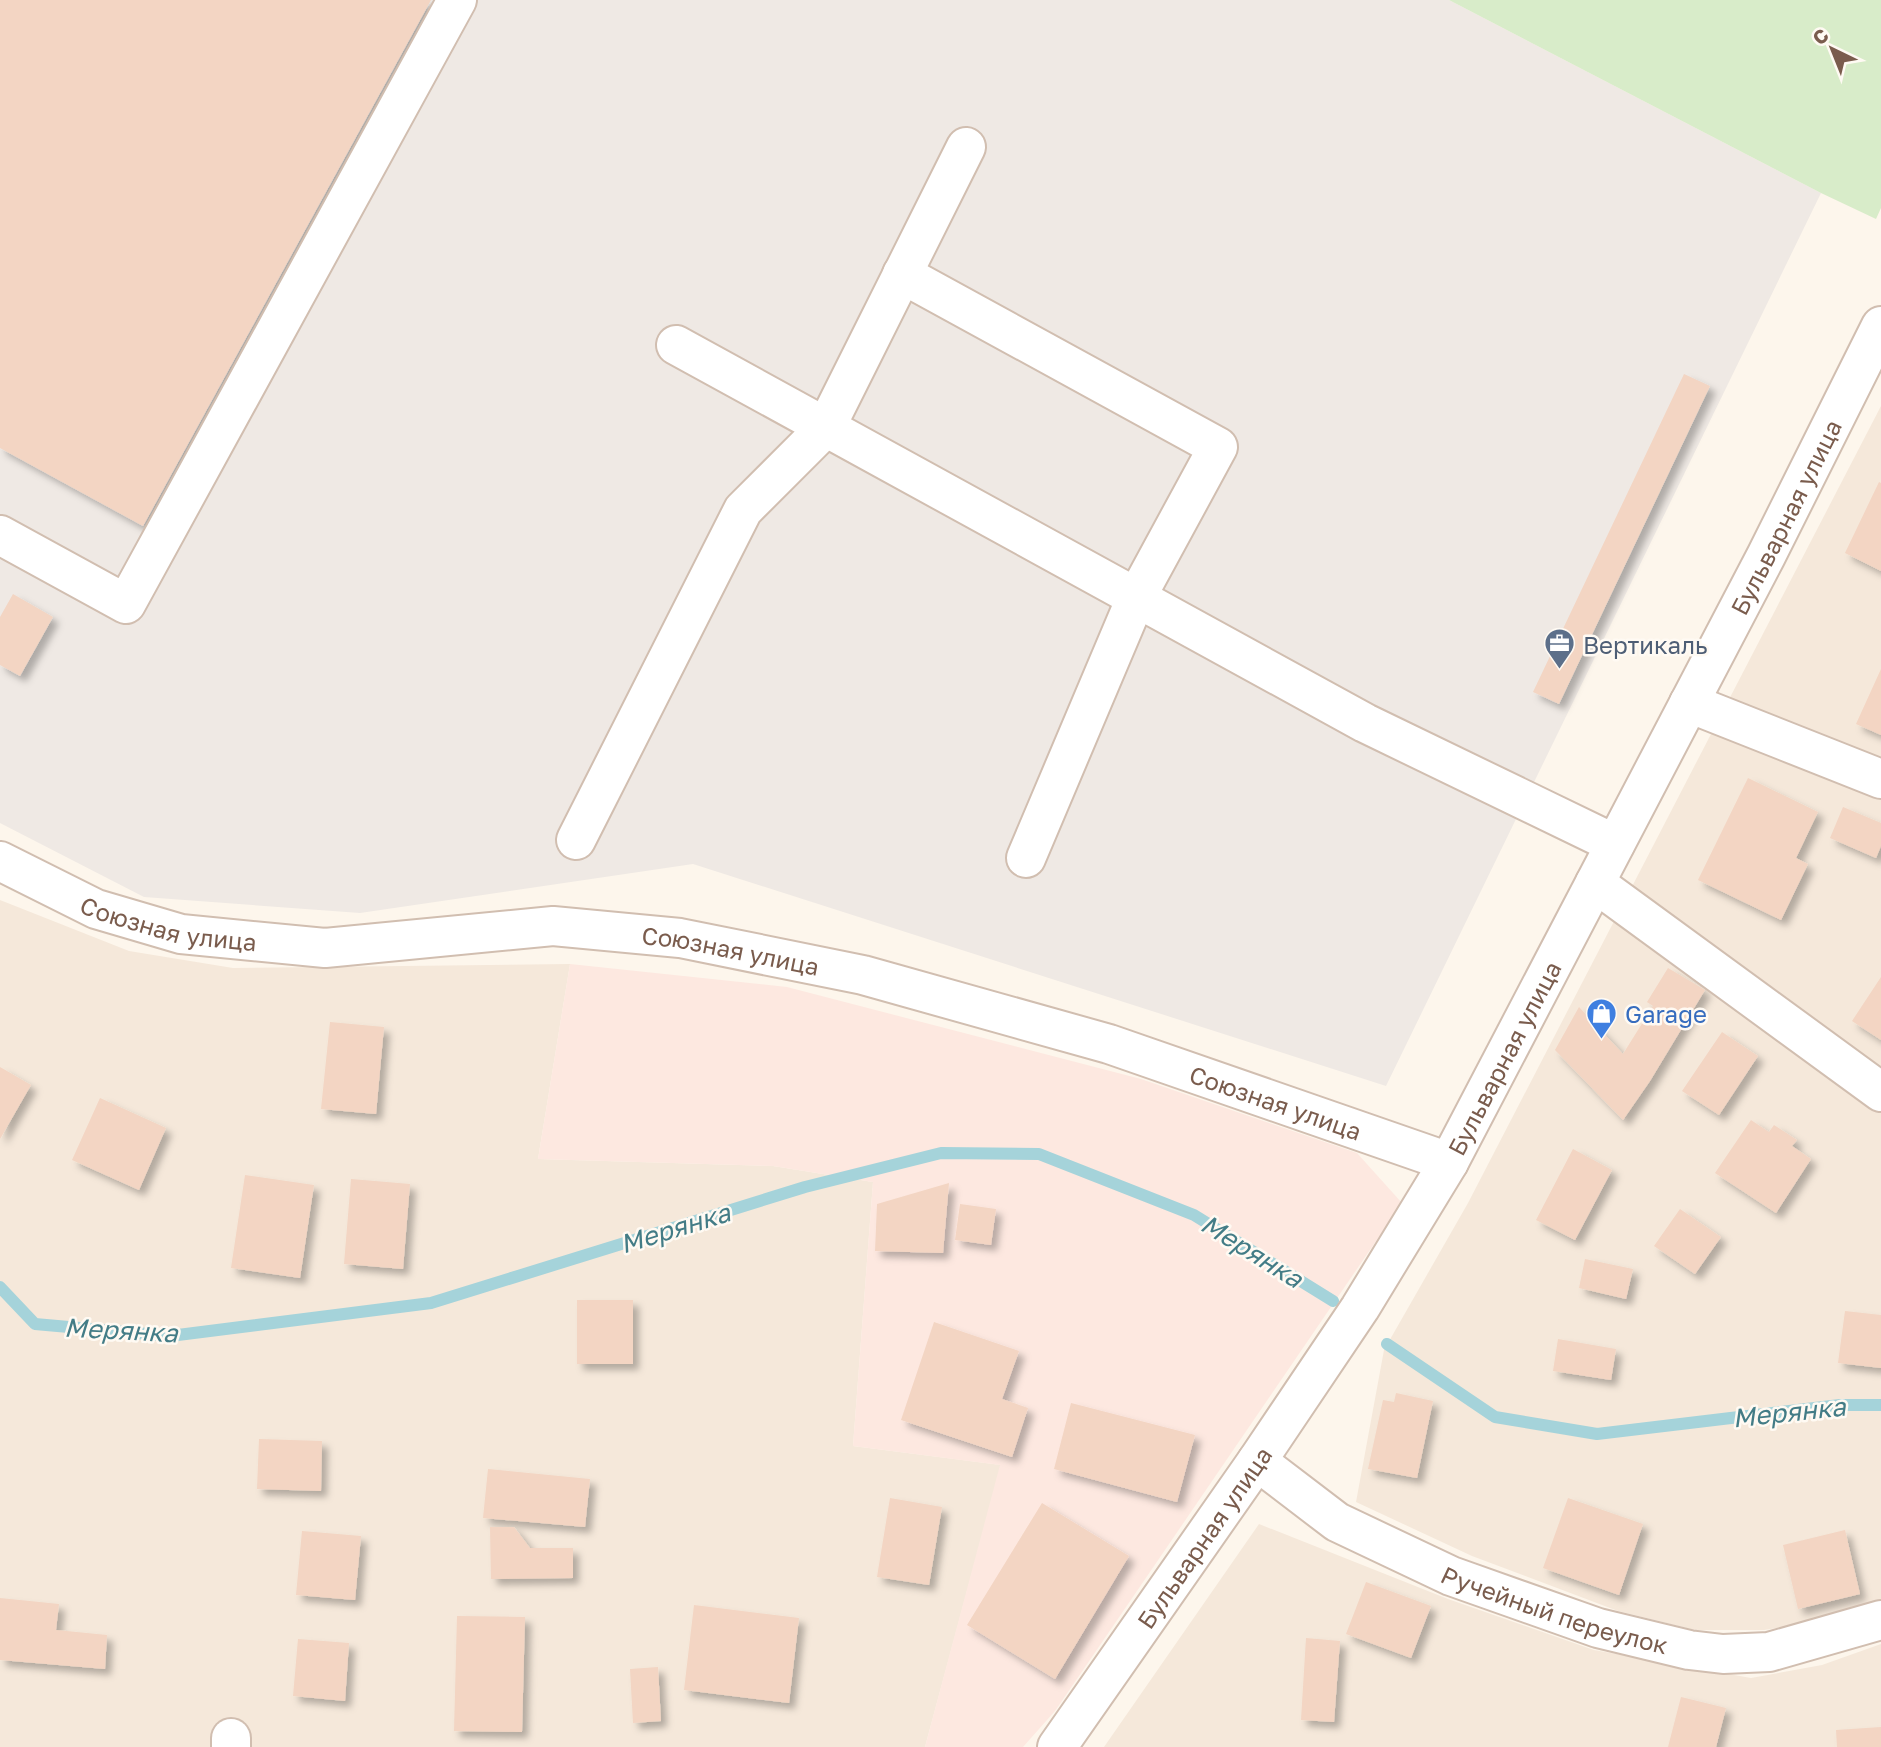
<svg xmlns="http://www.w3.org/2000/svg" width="1881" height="1747" viewBox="0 0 1881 1747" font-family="'Golos Text',sans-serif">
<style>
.residential{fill:#f5e8da}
.commercial{fill:#fde8e0}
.industrial{fill:#efe9e4}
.green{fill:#d8ecc9}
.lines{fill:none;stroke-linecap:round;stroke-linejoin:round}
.stream{stroke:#a5d3da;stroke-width:12}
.building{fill:#f3d5c3;filter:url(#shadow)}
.minor-casing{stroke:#d1beb0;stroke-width:42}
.minor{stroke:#fff;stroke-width:38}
.labels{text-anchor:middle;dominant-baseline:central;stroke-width:5;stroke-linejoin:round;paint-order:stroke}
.street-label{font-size:24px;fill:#7a5c4d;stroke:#fffaf3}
.service-label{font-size:24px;fill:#4e5e75;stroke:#fffaf3;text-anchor:start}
.shop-label{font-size:24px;fill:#366cbe;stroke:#fffaf3;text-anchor:start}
.water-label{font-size:26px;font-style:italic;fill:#437c86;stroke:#fffaf3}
</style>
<defs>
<filter id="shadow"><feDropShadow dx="6" dy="6" stdDeviation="3.5" flood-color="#0004"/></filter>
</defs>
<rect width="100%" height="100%" fill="#fdf6ec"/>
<path class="residential" d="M1881 406V1605L1827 1620 1764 1630H1695L1618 1611 1472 1556 1356 1502 1384 1350 1468 1203Z
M0 900 129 951 233 968 570 964 538 1159 773 1166 873 1182 853 1446 1001 1465 925 1747H0Z
M1259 1524 1448 1599 1594 1650 1751 1678 1822 1665 1881 1644V1747H1104Z"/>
<path class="commercial" d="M570 964 787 987 1141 1079 1357 1153 1402 1203 1055 1711 1023 1747H925L1000 1465 853 1446 873 1182 773 1166 538 1159Z"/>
<path class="industrial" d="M0 0H1449L1821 193 1386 1086 693 864 360 913 144 897 0 823Z"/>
<path class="green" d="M1449 0H1881V208L1876 219 1821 193Z"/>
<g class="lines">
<path class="stream" d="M0 1287 35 1324 170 1336 431 1303 805 1187 941 1153 1039 1154 1194 1215 1333 1301
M1387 1344 1495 1417 1597 1434 1840 1405H1881"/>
</g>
<path class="building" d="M0 0H431L143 526 0 448Z
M1684 374 1710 386 1559 704 1533 692Z
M1879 482 1881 483V571L1845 553Z
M13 594 53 617 20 676 0 665V617Z
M1881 669V735L1856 724Z
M1748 778 1818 812 1796 858 1808 864 1781 920 1698 880Z
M1843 807 1881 823V846L1876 858 1830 838Z
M1668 968 1705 990 1650 1081 1623 1120 1555 1050 1579 1007 1623 1054 1653 1006 1647 1002Z
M1881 977V1040L1852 1021Z
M330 1022 384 1027 376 1114 321 1109Z
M1722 1032 1758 1056 1719 1115 1682 1091Z
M0 1067 31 1085 0 1139Z
M100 1098 166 1128 139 1190 72 1160Z
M1751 1120 1769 1132 1774 1125 1797 1140 1792 1146 1811 1159 1776 1213 1715 1173Z
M1573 1149 1612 1170 1575 1240 1536 1220Z
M245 1175 314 1185 300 1278 231 1268Z
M351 1179 410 1184 403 1269 344 1264Z
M949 1183 943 1253 875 1251 877 1204Z
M960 1204 996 1209 991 1245 955 1240Z
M1680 1209 1721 1237 1695 1274 1654 1246Z
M1585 1259 1633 1269 1626 1299 1579 1288Z
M577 1300H633V1364H577Z
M1845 1311 1881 1315V1368L1838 1363Z
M934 1322 1019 1351 1002 1399 1028 1408 1012 1457 901 1420Z
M1558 1339 1616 1349 1611 1380 1553 1371Z
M1396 1393 1433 1401 1417 1478 1368 1469 1383 1400 1394 1402Z
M1071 1403 1195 1435 1177 1502 1054 1469Z
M259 1439 322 1441 321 1491 257 1489Z
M488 1469 590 1479 585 1527 483 1518Z
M890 1498 942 1507 929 1585 877 1577Z
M1568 1498 1643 1524 1619 1595 1543 1568Z
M1042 1503 1129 1556 1055 1679 967 1625Z
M490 1527H514L530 1548H573V1578L491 1579Z
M1845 1530 1860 1594 1798 1609 1783 1545Z
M302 1531 361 1536 355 1600 296 1595Z
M1366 1582 1431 1606 1411 1658 1346 1634Z
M0 1598 59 1604 56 1630 107 1635 105 1669 0 1660Z
M694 1605 799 1618 789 1703 684 1690Z
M457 1616 525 1617 522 1732 454 1731Z
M1306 1638 1340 1641 1334 1722 1301 1720Z
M298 1639 349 1643 345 1701 293 1696Z
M658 1667 661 1721 633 1723 630 1669Z
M1681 1697 1726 1708 1716 1747H1668Z
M1881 1727V1747H1837L1836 1730Z"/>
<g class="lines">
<defs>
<g id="minor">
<path d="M902 274 1218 447 1136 598 1026 858"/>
<path d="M676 345 1365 723 1615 844"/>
<path d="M0 535 126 604 457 0"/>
<path d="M1689 703 1881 779"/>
<path d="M576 840 743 510 826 427 966 147"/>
<path id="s1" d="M0 861 96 909 181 934 325 948 553 926 680 938 863 975 1109 1044 1449 1162"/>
<path d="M1595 883 1881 1092"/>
<path id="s2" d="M1257 1461 1337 1522 1451 1576 1598 1628 1689 1650 1723 1654 1769 1652 1881 1620"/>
<path d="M231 1747V1738"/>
<path id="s3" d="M1057 1747 1257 1461 1360 1308 1449 1162 1766 556 1881 326"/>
</g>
</defs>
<use href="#minor" class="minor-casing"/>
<use href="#minor" class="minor"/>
</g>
<defs>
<symbol id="office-pin" viewBox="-11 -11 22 30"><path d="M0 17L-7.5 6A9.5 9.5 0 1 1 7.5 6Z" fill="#5c6f8a" stroke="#fffaf3"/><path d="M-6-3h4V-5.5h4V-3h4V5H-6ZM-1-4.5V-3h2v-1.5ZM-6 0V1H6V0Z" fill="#fff"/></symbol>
<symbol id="shop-pin" viewBox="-11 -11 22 30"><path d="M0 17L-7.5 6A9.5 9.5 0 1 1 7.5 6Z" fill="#3f7fe0" stroke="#fffaf3"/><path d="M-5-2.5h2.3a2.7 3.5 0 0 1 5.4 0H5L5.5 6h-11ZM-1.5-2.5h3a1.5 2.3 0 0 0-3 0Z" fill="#fff"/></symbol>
</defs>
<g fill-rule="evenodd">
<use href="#office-pin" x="1542" y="626" width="35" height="47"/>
<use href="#shop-pin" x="1584" y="996" width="35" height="47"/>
</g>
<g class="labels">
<g class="street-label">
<text stroke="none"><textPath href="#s3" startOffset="1432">Бульварная улица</textPath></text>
<text stroke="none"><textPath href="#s1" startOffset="182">Союзная улица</textPath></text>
<text stroke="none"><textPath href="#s1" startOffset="749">Союзная улица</textPath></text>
<text stroke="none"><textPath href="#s3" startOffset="822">Бульварная улица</textPath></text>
<text stroke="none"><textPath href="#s1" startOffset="1316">Союзная улица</textPath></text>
<text stroke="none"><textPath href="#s3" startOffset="256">Бульварная улица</textPath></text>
<text stroke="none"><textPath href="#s2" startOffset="336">Ручейный переулок</textPath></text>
</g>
<g class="service-label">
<text x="1583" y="644">Вертикаль</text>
</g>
<g class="shop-label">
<text x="1625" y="1013">Garage</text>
</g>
<g class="water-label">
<text transform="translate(675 1228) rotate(-17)">Мерянка</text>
<text transform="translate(1252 1251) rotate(32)">Мерянка</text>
<text transform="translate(121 1330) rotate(3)">Мерянка</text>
<text transform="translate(1789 1412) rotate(-6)">Мерянка</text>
</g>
</g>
<g transform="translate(1832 49) rotate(317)" stroke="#fffaf3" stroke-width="5" paint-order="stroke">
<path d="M0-5L12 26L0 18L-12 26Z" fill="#7a5c4d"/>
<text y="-10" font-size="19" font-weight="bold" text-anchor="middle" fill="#7a5c4d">С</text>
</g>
</svg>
